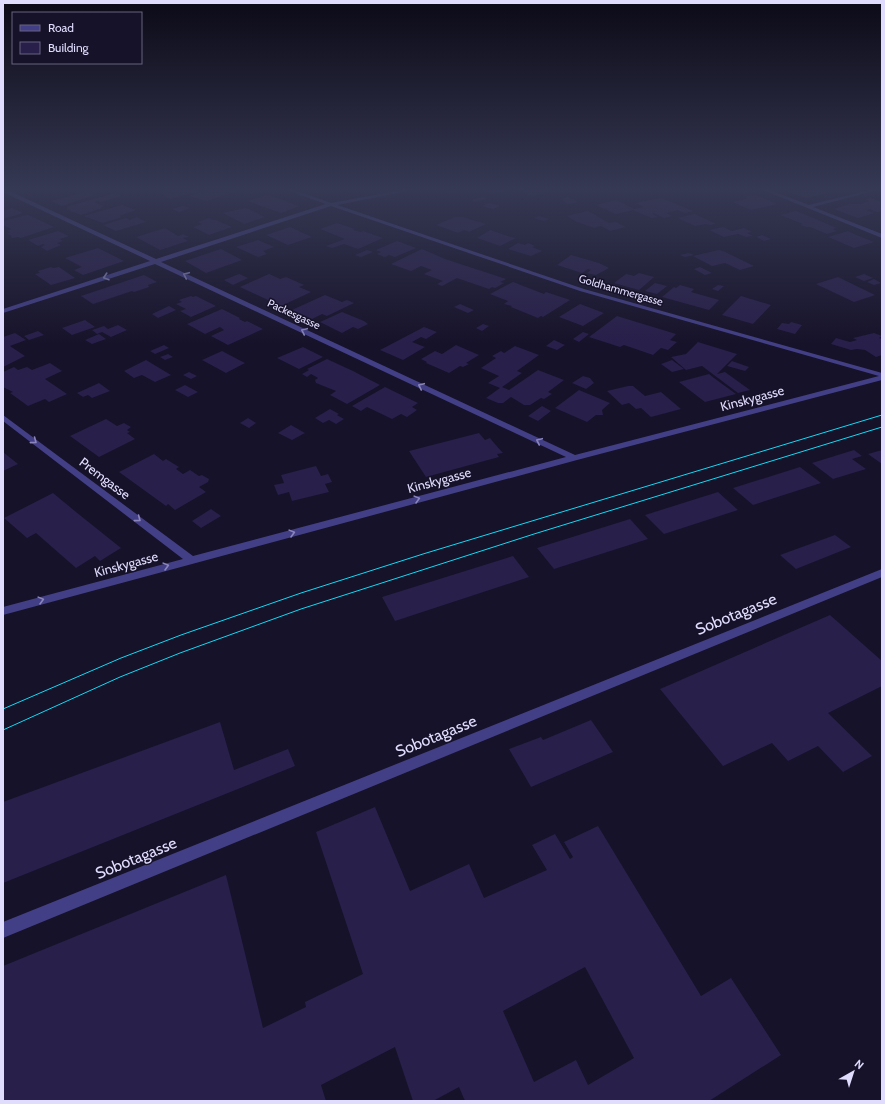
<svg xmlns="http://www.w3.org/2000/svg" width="885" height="1104" viewBox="0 0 885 1104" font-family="Cabin,sans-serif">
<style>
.building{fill:#281f4a;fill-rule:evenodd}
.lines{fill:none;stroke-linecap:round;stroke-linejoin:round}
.street{fill:#433f86;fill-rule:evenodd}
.tram{stroke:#11dbf4;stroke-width:1}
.oneway{stroke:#8a86bc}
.labels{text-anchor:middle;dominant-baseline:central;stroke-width:3;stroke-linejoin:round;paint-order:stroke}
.far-street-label{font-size:11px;fill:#e0dcfd;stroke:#161229}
.street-label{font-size:13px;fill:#e0dcfd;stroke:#161229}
.near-street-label{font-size:16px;fill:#e0dcfd;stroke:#161229}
</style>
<rect width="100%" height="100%" fill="#161229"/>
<path class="building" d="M169 190H195L198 191 171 199 164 196 167 195 160 193Z
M208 190H230L235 192 206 201 190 196Z
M456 190 460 192 450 194 445 191Z
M483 190H504L507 191 491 194Z
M520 190H547L550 192 531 196Z
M795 190H822L821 191 827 193 807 198 787 192Z
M85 192 94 195 62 206 51 201Z
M115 193 121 196 101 202 98 201 93 202 104 206 100 208H102L81 215 66 209 69 208 66 207Z
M267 195 283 200 299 206 281 213 248 201Z
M754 195 758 196 777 204 751 210 733 202 749 198 745 197Z
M483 197 487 199 475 202 471 200Z
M568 197 578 202 568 204 561 199Z
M661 198 693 211 685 213 678 210 666 213 672 216 664 218 654 213 652 214 658 217 652 218 633 210 616 214 596 205 616 200 634 209 644 207 636 203Z
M870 198 882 202V211L877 212 870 209 866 210 874 213 858 218 834 209 850 204H862L870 201 865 200Z
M489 203 500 206 493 209 482 206Z
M122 205 136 210 119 216 122 217 103 223 84 216Z
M183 206 190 208 179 212 172 209Z
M12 208 23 213 3 219V211Z
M246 208 265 217 244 224 223 213Z
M588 211 609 223 616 222 626 227 610 231 601 226 594 228 577 222 567 216Z
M796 211 837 228 833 229 837 231 827 234 810 227H806L800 225 803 224 780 215Z
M695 214 716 224 710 225 706 224 695 226 678 218Z
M27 215 35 218 54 227 21 238 18 237 13 238 10 237 12 236 7 234 10 232 7 231 11 229 3 225V221Z
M539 216 549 219 544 221 534 218Z
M137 217 146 222 116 231 103 225 126 218 130 220Z
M455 217H462L486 224 469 232 464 230 458 233 436 225Z
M209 218 214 220H216L232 227 209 235 193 227 202 224 198 222Z
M337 223 355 229 353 230 361 232 363 231 383 238 358 249 344 244 332 248 326 246 345 239 320 229Z
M290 227 312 237 288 245 266 235Z
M723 227 732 231 744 228 752 232 747 233 753 236 746 237 738 234 724 237 709 230Z
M165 228 178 236 183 234 189 237 183 238 188 241 160 250 136 237Z
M490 230 511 237 516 238 500 246 477 238Z
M58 231 69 236 60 239 63 241 57 243 61 245 47 251 41 247 45 245 43 244 38 246 28 240Z
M848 231 854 234 874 242 854 248 828 237Z
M762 235 771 239 764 241 756 237Z
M258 240 274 247 263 251 267 254 258 257 236 247Z
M397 241 416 248 395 257 389 255 385 257 377 254 381 252 376 250Z
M518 243 525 245 528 243 535 246 532 247 542 251 531 256 508 249Z
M98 248 124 261 83 275 74 270 82 267 65 258Z
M221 249 242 260 206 273 185 261Z
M422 249 445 259 506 279 500 282 504 283 495 288 492 287 489 289 457 278 442 286 437 284 443 281 424 274 432 270 421 266 411 271 391 264Z
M367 250 373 252 361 257 355 255Z
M719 250 725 252 754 266 740 270 725 263 712 266 693 256Z
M689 253 694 255 685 257 680 255Z
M571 255 599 263 609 268 596 275 587 273 591 270 588 269 582 273 557 265Z
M51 267 53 268 59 267 75 278 51 285 35 274 40 273 38 271Z
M700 267 712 273 705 275 694 269Z
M639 273 654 277 639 290 614 283 626 274 634 276Z
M239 274 248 278 233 285 224 280Z
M269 274 280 279 286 277 304 285 299 287 311 292 281 306 240 287Z
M864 274 873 278 864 281 855 277Z
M144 275 157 282 148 285 149 287 134 292 132 291 93 304 81 296Z
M838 277 875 295 854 302 816 284Z
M874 279 881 283 874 285 867 282Z
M513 282 544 294 546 292 570 300 543 317 541 316 538 318 511 307 512 306 504 304 508 301 490 294Z
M655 283 667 286 657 294 645 291Z
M680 285 694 289 691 292 719 300 709 310 662 297 674 287 676 288Z
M718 285 724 286 718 291 712 289Z
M325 295 342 302 347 300 354 303 327 316 322 314 312 319 292 310Z
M191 296 193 297 196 296 216 306 191 317 180 311 186 309 176 304 182 302 179 300Z
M741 296 771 305 753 324 722 315Z
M460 304 474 310 468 313 454 307Z
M580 304 604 313 583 326 559 317Z
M169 306 176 310 158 318 152 314Z
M222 309 240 318 239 319 245 322 247 321 263 329 228 345 211 336 224 330 220 327 205 334 187 324Z
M342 312 364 321 368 324 358 329 353 327 342 333 320 322Z
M617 316 676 334 670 340 677 342 668 350 661 348 653 355 624 345 620 347 589 337Z
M85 320 95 327 72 335 62 328Z
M791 322 802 325 795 334 777 329 782 323 789 324Z
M483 324 489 326 482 331 476 328Z
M118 325 127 330 111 337 102 332 97 334 92 330 104 326 108 329Z
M424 327 437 332 426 339 421 337 412 342 425 347 403 360 380 350Z
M38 331 44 335 29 340 24 336Z
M583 332 589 334 579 342 573 339Z
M15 333 26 340 10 346 25 356 3 367V337Z
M874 333 882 336 879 338 882 339V355L876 357 865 350 857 349 851 350 831 344 836 338 850 342 857 340 853 338Z
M99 334 106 339 92 344 85 340Z
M554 340 565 345 557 350 546 346Z
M698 342 737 354 717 374 725 372 750 390 738 393 702 366 686 370 671 357 686 354Z
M164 345 169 348 155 354 150 351Z
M456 345 479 355 466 363 469 364 463 367 460 366 449 373 426 363 427 362 421 359 435 351 442 354Z
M515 346 539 355 517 371 522 373 502 387 509 390 538 370 564 380 548 392 552 394 544 399 541 398 530 405H524L511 397 503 403H498L486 398 500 388 488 383 499 376 481 368 496 358 492 356 501 351 504 353Z
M303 347 323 357 299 369 277 358Z
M222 351 245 363 226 373 202 360Z
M168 354 173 357 165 360 160 357Z
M327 359 353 371 380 385 347 404 330 395 336 391 316 383 315 380 318 378 311 374 307 377 302 374 309 370 307 369Z
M146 360 171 375 155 382 142 375 134 378 124 371Z
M672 360 684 369 672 372 661 364Z
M732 361 749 367 745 371 727 366Z
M50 363 62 371 45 379 67 394 49 402 45 399 28 406 10 393 13 392 3 387V372L14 367 18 370 27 367 32 370Z
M189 372 197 376 191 379 183 375Z
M709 374 714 378 736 394 705 402 679 382Z
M583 376 590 378 594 383 586 389 572 383Z
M99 383 110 391 92 398 88 395 83 397 77 393Z
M185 385 198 392 188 397 175 390Z
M628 386H633L645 396 661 392 681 409 651 417 641 408 636 409 629 403 622 405 607 391Z
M385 387 418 403 412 407 417 410 407 417 401 414 392 419 367 407 361 411 352 406Z
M579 390 610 403 602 410 603 415H596L587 422 555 408Z
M542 406 551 411 538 421 528 416Z
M330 409 339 414 337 415 344 419 336 424 329 420 323 423 315 418Z
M248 418 256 423 249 428 240 423Z
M106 419 117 426 124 423 131 427 127 430 130 432 127 433 135 439 99 457 70 436Z
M291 425 305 433 292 440 278 433Z
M479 433 485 440 490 438 494 443 503 453 497 454 499 457 426 477 409 451Z
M854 450 862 456 852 459 866 469 833 479 812 463Z
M882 450V464L868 454Z
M3 452 18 464 3 471Z
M154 454 163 461 166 459 179 467 176 469 183 474 190 470 199 476 202 475 209 479 208 482 199 487 206 492 175 510 168 504 166 506 119 472Z
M316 466 321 476 328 474 332 482 325 484 329 492 292 501 289 492 278 495 274 485 284 483 281 475Z
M800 467 821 483 753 505 733 488Z
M718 492 738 510 664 534 645 515Z
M53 493 76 512 121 548 100 561 95 556 76 568 36 533 27 538 4 518Z
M211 509 221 516 201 528 192 521Z
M630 519 648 539 554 569 537 548Z
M835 535 851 547 796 569 780 555Z
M513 556 529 577 395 621 382 597Z
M830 615 882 661V686L828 713 872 756 843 772 818 746 788 761 772 743 723 766 660 689Z
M591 720 613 752 531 787 509 749 541 737 543 740Z
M220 722 234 770 288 749 295 766 3 883V802Z
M375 807 410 891 469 864 484 898 547 870 532 845 555 834 570 859 573 857 564 842 598 826 701 996 731 978 781 1055 709 1101H465L459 1087 433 1101H413L395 1047 321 1085 326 1101H3V966L226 875 263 1028 306 1007 305 1002 363 974 316 832ZM585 967 634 1058 588 1085 576 1060 534 1082 503 1011Z"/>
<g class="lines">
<path class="street" d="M3 190H7L156 259 326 204 287 190H294L331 203 402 190H412L337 205 584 289 882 373V380L577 460 3 615V607L183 559 3 421V415L193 556 566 457 155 264 3 313V309L150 261 3 192ZM331 206 580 291 879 376 575 455 161 262Z
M763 190H769L809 205 870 190H877L813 207 882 234V238Z
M882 569V577L3 938V922Z"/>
<path class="tram" d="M3 709 121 658 181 635 301 593 423 554 882 415
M3 730 120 677 180 653 301 609 534 534 882 427"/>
</g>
<defs><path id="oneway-chevron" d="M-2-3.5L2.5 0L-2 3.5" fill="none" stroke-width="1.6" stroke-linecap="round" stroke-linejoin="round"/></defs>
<g class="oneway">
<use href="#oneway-chevron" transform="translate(186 275) rotate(-155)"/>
<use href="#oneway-chevron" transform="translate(106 277) rotate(162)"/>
<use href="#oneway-chevron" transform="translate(304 331) rotate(-155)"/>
<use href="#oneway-chevron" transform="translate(421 386) rotate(-155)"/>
<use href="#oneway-chevron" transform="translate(34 441) rotate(37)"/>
<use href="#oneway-chevron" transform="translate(539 441) rotate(-155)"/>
<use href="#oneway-chevron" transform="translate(417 499) rotate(-15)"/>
<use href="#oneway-chevron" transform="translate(138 519) rotate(37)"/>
<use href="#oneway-chevron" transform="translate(292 533) rotate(-15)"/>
<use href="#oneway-chevron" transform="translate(166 566) rotate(-15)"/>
<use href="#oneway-chevron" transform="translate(41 600) rotate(-15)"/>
</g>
<linearGradient id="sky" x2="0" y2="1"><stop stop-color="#0c0a17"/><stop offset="0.55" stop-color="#363954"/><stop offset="1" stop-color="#363954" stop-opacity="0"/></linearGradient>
<rect width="885" height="344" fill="url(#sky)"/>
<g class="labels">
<g class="far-street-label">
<text transform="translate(621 290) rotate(16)">Goldhammergasse</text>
<text transform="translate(294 314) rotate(25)">Packesgasse</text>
</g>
<g class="street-label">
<text transform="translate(752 398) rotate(-15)">Kinskygasse</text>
<text transform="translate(105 478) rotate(37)">Premgasse</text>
<text transform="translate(439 480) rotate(-15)">Kinskygasse</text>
<text transform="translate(126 564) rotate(-15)">Kinskygasse</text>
</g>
<g class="near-street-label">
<text transform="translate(736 614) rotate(-22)">Sobotagasse</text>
<text transform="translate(436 736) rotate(-22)">Sobotagasse</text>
<text transform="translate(136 858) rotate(-22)">Sobotagasse</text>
</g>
</g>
<rect width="885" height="1104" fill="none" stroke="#e0dcfd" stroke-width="8"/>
<rect x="12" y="12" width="130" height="52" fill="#161229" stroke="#67637e"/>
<rect x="20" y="25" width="20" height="6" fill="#433f86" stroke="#67637e"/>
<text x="48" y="32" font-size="12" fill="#e0dcfd">Road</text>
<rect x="20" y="42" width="20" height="12" fill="#281f4a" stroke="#67637e"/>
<text x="48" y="52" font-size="12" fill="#e0dcfd">Building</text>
<g transform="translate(853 1072) rotate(39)" stroke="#161229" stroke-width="3" paint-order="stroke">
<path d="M0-3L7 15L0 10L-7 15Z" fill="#e0dcfd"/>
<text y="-6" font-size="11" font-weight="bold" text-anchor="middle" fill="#e0dcfd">N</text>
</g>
</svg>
